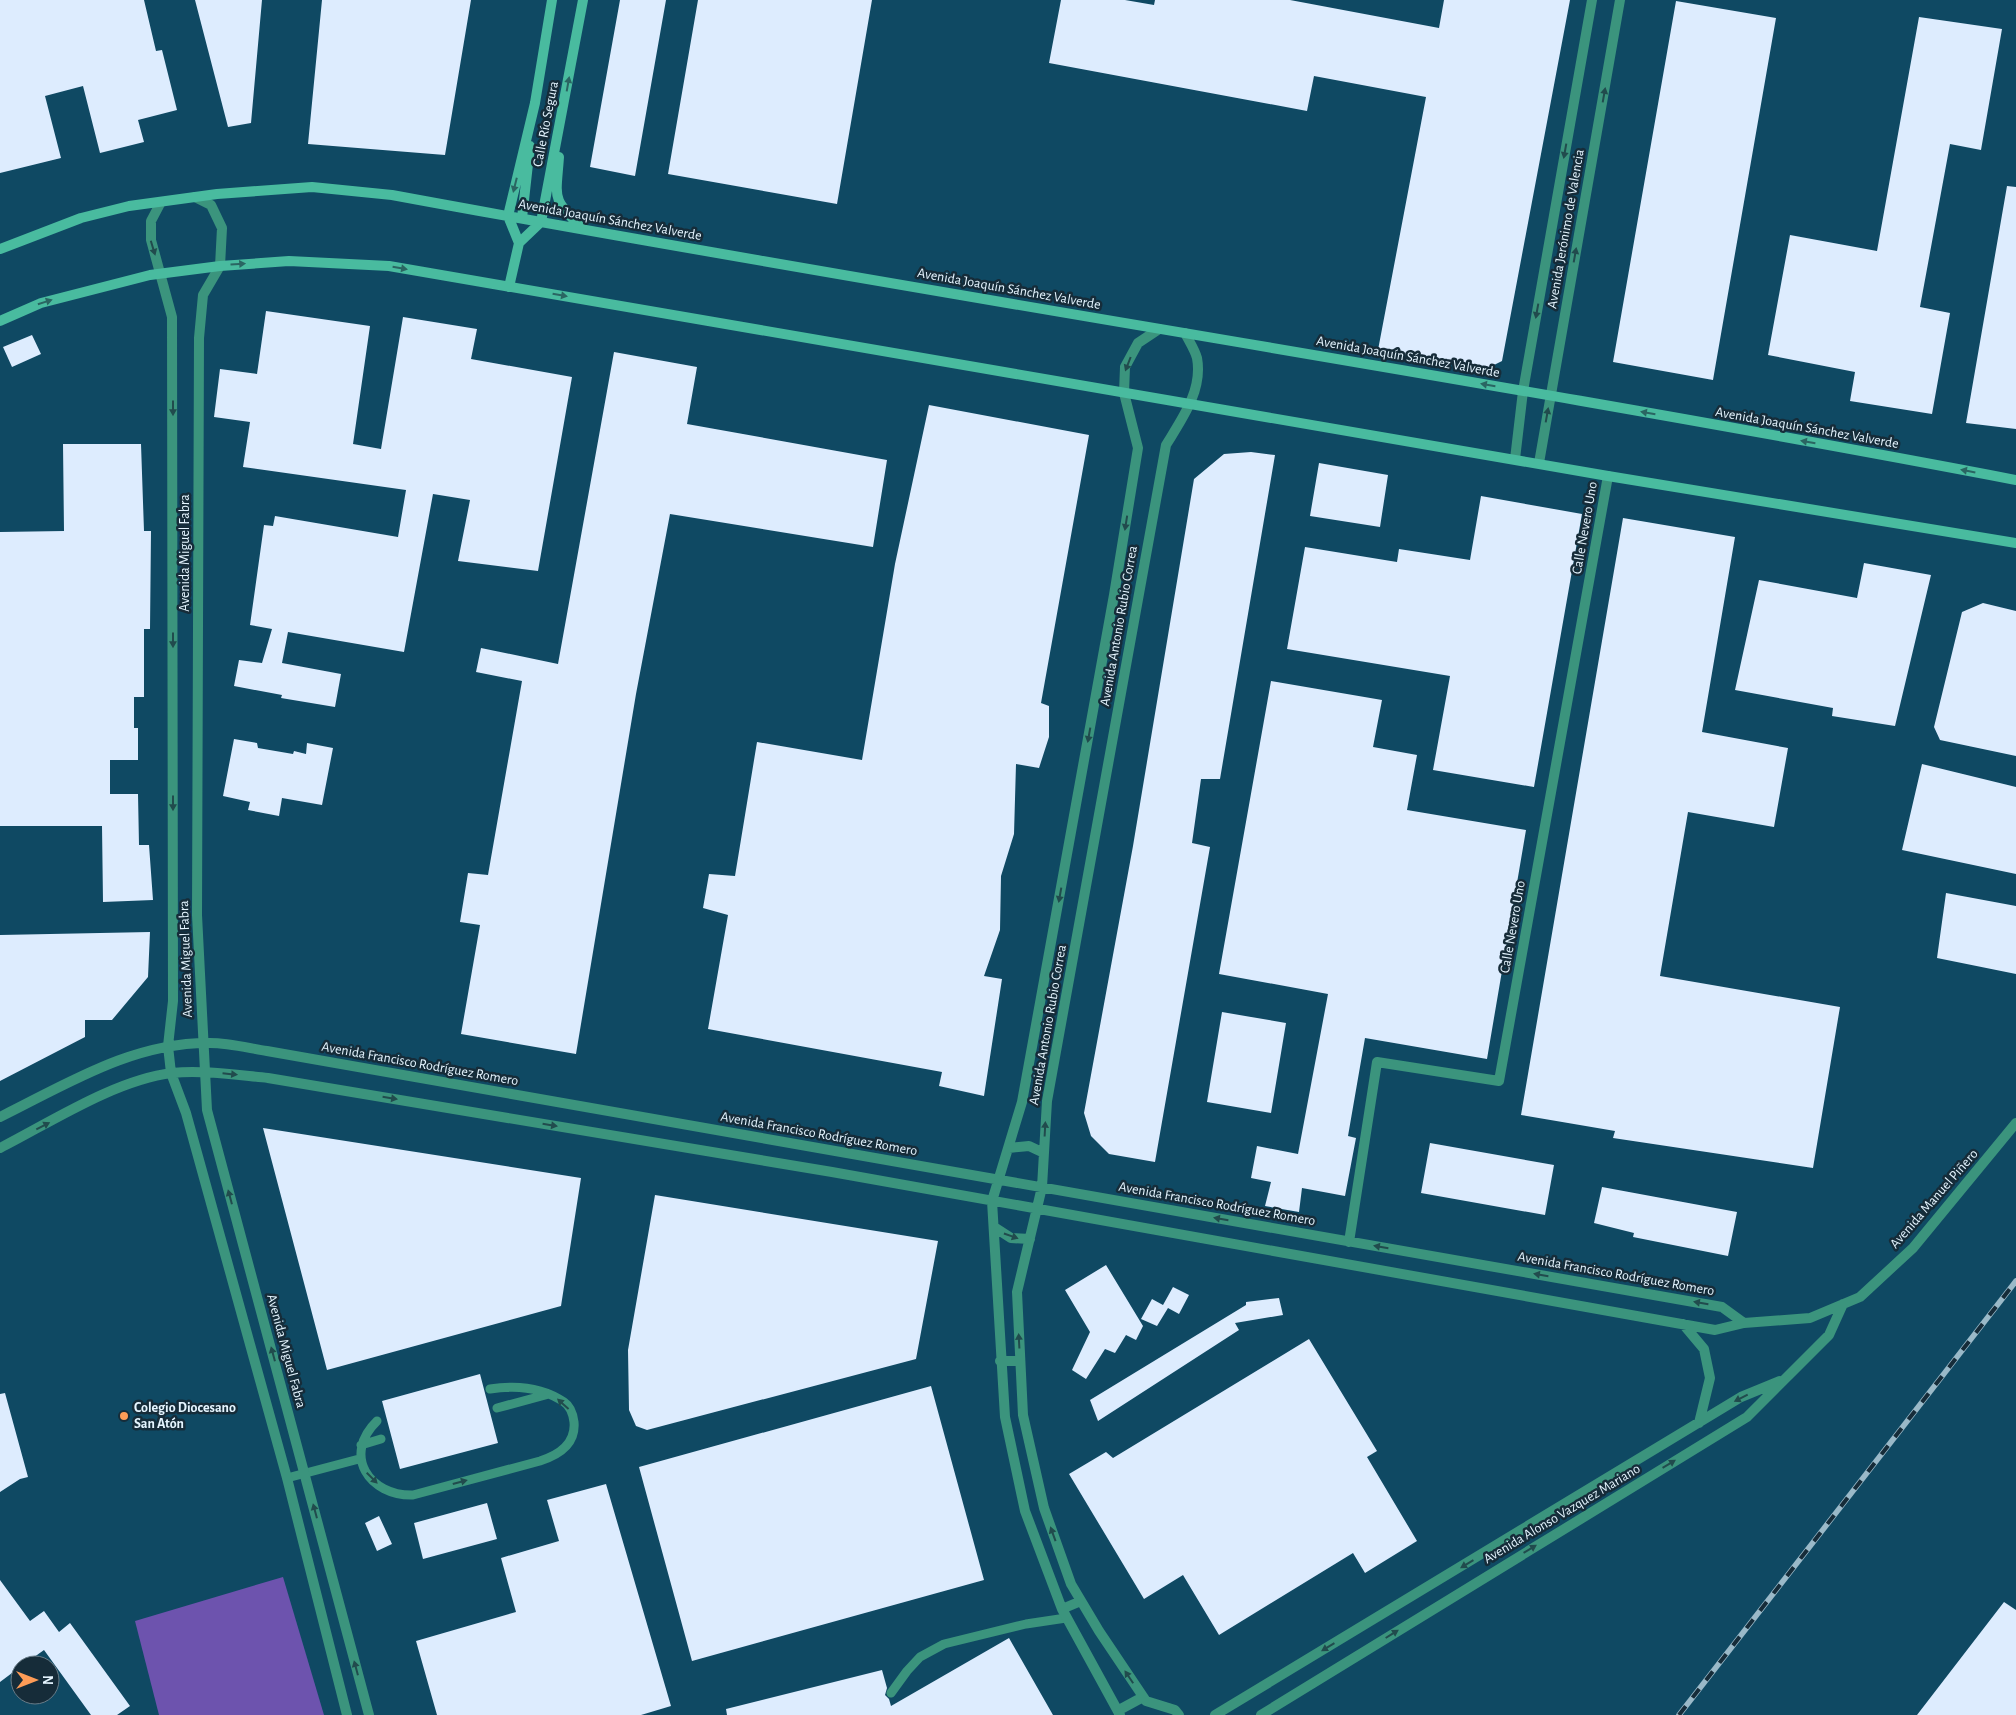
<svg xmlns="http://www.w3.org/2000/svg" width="2016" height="1715" viewBox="0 0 2016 1715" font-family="'Alegreya Sans',sans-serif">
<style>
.grass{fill:#6d53ae}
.building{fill:#ddecfe}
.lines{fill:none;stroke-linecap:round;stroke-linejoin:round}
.service{stroke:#3b947d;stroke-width:9}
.minor{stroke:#3b947d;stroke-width:10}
.secondary{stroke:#49bb9f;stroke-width:10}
.rail-casing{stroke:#9ab9c8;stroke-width:5.5}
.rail{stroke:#162c39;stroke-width:4;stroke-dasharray:11;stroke-linecap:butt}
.oneway{fill:#2a6562}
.oneway2{fill:#214b4d}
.poi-dot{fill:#fe9c57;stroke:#162c39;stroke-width:2}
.labels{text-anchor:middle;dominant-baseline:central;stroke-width:5;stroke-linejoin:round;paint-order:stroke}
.street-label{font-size:14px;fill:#e5f5ff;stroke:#162c39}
.poi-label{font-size:14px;font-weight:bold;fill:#e5f5ff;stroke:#162c39;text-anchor:start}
</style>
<rect width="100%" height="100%" fill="#0f4963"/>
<path class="grass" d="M283 1577 324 1715H159L135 1621Z"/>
<path class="building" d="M0 0H144L156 51 162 50 177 110 138 120 144 142 100 153 83 86 45 96 61 158 0 173Z
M195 0H262L251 123 228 127Z
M322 0H471L445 155 308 144Z
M620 0H666L635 176 590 167Z
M698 0H872L837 204 668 174Z
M1061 0H1125L1154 5 1155 0H1290L1439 28 1444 0H1570L1502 361 1484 370 1378 350 1426 97 1314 76 1307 111 1049 63Z
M1676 1 1776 18 1713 380 1613 362Z
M1919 17 2002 29 1981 150 1950 144 1920 307 1950 313 1932 414 1850 401 1855 372 1768 355 1790 235 1877 251Z
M2007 186 2016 187V429L1966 423Z
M266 311 370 326 353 444 381 449 403 317 477 329 471 359 572 377 538 571 458 561 470 500 433 494 404 652 288 632 282 663 341 674 335 707 281 698 282 695 234 686 239 660 262 663 272 629 250 625 264 525 273 526 275 516 398 537 406 490 243 467 250 422 214 417 220 369 257 374Z
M32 335 41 354 12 367 3 347Z
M614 352 697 367 687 424 887 460 873 547 670 514 636 694 576 1054 461 1034 480 925 460 922 468 873 488 875 522 681 476 672 481 648 558 664Z
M929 405 1089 435 1041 703 1049 706V737L1039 768 1016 764 1014 834 1001 876 1000 930 984 976 1002 979 984 1096 939 1086 942 1072 708 1029 728 915 703 908 709 874 735 876 757 742 862 760 895 564Z
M63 444H141L144 531H151L150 629H144V697H134V728H138V760H110V794H138L139 845H149L153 900 103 902 102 826H0V532L64 531Z
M1251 452 1275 455 1220 779H1201L1192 843 1210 847 1155 1162 1109 1154 1091 1136 1084 1113 1133 846 1194 479 1224 454Z
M1319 463 1388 475 1380 527 1310 516Z
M1481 496 1582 514 1534 787 1433 770 1450 676 1287 649 1305 547 1397 562 1399 549 1470 560Z
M1623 518 1735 537 1702 732 1788 748 1774 827 1688 812 1660 976 1840 1007 1813 1168 1613 1138 1615 1131 1521 1115Z
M1864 563 1931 575 1895 726 1832 716 1833 708 1735 690 1759 580 1857 598Z
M1983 603 2016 611V756L1940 740 1934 727 1962 612Z
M1271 681 1382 700 1373 747 1417 755 1407 810 1526 830 1487 1059 1365 1038 1348 1136 1356 1138 1345 1196 1302 1188 1299 1212 1265 1206 1271 1182 1251 1178 1257 1146 1298 1154 1328 994 1219 974Z
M234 739 257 743 258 748 293 754 294 751 306 754 307 743 333 748 322 805 282 798 279 816 248 810 250 802 223 796Z
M1922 764 2016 787V874L1902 850Z
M1946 893 2016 906V974L1937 958Z
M150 932 148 977 112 1020H85V1037L0 1081V935Z
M1222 1012 1286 1023 1271 1113 1207 1102Z
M263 1128 581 1178 561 1306 327 1370Z
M1430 1143 1554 1165 1545 1215 1421 1193Z
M1602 1187 1737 1212 1728 1256 1633 1237 1634 1233 1594 1223Z
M655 1195 938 1241 916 1359 647 1430 636 1426 629 1410 628 1350Z
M1106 1265 1143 1326 1136 1340 1126 1335 1115 1353 1105 1349 1086 1379 1072 1370 1090 1332 1065 1290Z
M1173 1287 1189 1295 1179 1314 1168 1308 1157 1326 1141 1319 1152 1299 1163 1305Z
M1279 1298 1283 1315 1235 1323 1239 1330 1098 1421 1090 1400 1246 1305V1302Z
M1309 1339 1377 1451 1367 1457 1417 1541 1365 1573 1353 1553 1219 1635 1183 1575 1144 1599 1069 1474 1106 1452 1113 1458Z
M480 1374 498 1443 400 1469 382 1401Z
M931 1386 984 1580 692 1661 639 1467Z
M5 1393 28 1477 20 1479 0 1492V1394Z
M606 1484 671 1706 641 1715H437L416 1641 516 1612 501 1558 559 1541 547 1500Z
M487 1503 497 1539 423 1559 414 1523Z
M379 1516 392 1544 377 1551 365 1523Z
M0 1580 30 1621 44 1611 59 1632 70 1623 130 1706 117 1715H91L44 1650 23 1665H20V1667L0 1682Z
M2004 1602 2016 1610V1715H1917Z
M1009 1638 1053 1715H727L726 1709 882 1670 887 1688 885 1695 889 1699 891 1706Z"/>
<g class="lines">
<path class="service" d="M497 1408 549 1394
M377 1421C342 1455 369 1496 413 1495L540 1461C559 1455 576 1444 574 1422 573 1414 570 1406 564 1402 542 1387 515 1385 490 1389
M361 1445 381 1439
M287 1478 359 1459
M891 1693 907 1671 920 1657 944 1644 1026 1624 1066 1618"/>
<path class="minor" d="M195 197 211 205 222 228 220 266 203 295 199 338 197 915 207 1110 369 1715
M161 202 151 221V240L172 317 173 1001 168 1046 171 1073 186 1113 287 1478 347 1715
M1515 459 1523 391 1592 0
M1539 463 1620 0
M0 1117C67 1084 133 1042 210 1043 229 1043 248 1048 267 1051L1722 1307 1744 1323
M0 1148C51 1122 115 1080 172 1073 203 1070 236 1075 268 1078L832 1172 1715 1330 1744 1323 1810 1318 1860 1297 1913 1248 2016 1123
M1009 1148 1029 1146 1044 1153
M994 1227 1011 1238 1030 1239
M1349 1242 1377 1062 1499 1081 1608 476
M1683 1324 1704 1349 1710 1378 1699 1423
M1000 1361H1020
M1062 1609 1081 1601
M1119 1715V1710L1143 1697
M1120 1715 1062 1609 1025 1511 1005 1417 992 1201 1022 1102 1114 595 1138 448 1124 393 1125 367 1138 343 1159 329
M1179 1715 1175 1710 1146 1701 1099 1631 1071 1584 1044 1508 1023 1415 1017 1292 1042 1187 1047 1101 1166 445C1182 419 1203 390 1197 358 1195 350 1189 341 1185 333
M1215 1715 1741 1397 1780 1381
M1261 1715 1747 1417 1829 1335 1843 1304"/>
<path class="secondary" d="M559 157C556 199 551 198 582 228
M522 218 530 146
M519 243 508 216 535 103 552 0
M0 249 81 218 129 206 217 194 312 187 392 195C932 295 1476 377 2016 480
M509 287 519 243 541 222 583 0
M0 321 41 303 150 275 220 266 289 261 389 266 1608 476 2016 543"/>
<defs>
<path id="rail" d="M1679 1715 2016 1281"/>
</defs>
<use href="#rail" class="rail-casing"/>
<use href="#rail" class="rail"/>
</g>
<defs><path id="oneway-solid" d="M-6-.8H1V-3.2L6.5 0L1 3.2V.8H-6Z" transform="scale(1.25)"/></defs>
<g class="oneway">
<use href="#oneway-solid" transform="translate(568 84) rotate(-80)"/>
<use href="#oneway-solid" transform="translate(515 185) rotate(104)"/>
<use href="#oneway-solid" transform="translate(238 264) rotate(-4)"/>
<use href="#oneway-solid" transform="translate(400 268) rotate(10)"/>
<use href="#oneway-solid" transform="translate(560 295) rotate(10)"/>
<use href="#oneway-solid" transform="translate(45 302) rotate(-18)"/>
<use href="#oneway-solid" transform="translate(1488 385) rotate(-170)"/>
<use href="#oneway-solid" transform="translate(1648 413) rotate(-170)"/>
<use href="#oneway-solid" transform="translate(1808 442) rotate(-170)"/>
<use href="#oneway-solid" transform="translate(1968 471) rotate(-169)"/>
</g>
<g class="oneway2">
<use href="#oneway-solid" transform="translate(1604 95) rotate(-80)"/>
<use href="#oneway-solid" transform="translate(1565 151) rotate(100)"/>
<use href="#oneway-solid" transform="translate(153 248) rotate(73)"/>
<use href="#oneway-solid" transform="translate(1575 255) rotate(-80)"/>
<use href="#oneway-solid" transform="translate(1537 311) rotate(100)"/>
<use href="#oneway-solid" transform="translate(1128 364) rotate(111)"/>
<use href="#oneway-solid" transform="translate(173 408) rotate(90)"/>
<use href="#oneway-solid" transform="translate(1547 415) rotate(-80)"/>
<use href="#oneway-solid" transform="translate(1126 523) rotate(99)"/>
<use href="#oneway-solid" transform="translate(173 640) rotate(90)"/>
<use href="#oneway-solid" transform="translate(1089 735) rotate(100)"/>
<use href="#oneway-solid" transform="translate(173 803) rotate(90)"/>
<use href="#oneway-solid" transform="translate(1060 895) rotate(100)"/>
<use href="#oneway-solid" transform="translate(230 1074) rotate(6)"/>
<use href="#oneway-solid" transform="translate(390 1098) rotate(9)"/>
<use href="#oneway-solid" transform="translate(550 1125) rotate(9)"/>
<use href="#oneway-solid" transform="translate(43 1126) rotate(-27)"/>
<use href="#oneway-solid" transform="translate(1045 1129) rotate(-87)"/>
<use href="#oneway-solid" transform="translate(230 1197) rotate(-105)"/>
<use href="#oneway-solid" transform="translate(1221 1219) rotate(-170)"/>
<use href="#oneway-solid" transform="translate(1011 1236) rotate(19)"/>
<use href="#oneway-solid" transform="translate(1381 1247) rotate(-170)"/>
<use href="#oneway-solid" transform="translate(1541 1275) rotate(-170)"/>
<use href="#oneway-solid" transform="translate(1701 1303) rotate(-170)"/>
<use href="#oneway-solid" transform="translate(1019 1341) rotate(-93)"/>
<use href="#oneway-solid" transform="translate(273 1354) rotate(-105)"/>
<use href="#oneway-solid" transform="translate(1741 1398) rotate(153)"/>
<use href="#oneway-solid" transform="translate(563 1404) rotate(-138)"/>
<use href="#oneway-solid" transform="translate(1669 1464) rotate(-31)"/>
<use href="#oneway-solid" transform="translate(372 1478) rotate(45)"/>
<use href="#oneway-solid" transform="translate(460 1482) rotate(-15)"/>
<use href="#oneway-solid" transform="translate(315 1511) rotate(-105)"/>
<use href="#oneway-solid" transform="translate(1053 1534) rotate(-110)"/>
<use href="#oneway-solid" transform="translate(1530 1549) rotate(-31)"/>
<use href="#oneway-solid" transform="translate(1467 1564) rotate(149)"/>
<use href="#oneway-solid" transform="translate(1392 1634) rotate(-32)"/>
<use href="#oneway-solid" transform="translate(1328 1647) rotate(149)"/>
<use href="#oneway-solid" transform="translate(356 1668) rotate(-105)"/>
<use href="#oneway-solid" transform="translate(1129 1677) rotate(-124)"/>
</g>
<circle class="poi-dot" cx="124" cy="1416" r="5"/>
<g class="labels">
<g class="street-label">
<text transform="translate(546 124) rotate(-79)">Calle Río Segura</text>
<text transform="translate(610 220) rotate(10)">Avenida Joaquín Sánchez Valverde</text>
<text transform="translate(1566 229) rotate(-80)">Avenida Jerónimo de Valencia</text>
<text transform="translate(1009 289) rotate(10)">Avenida Joaquín Sánchez Valverde</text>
<text transform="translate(1408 357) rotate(10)">Avenida Joaquín Sánchez Valverde</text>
<text transform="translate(1807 428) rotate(10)">Avenida Joaquín Sánchez Valverde</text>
<text transform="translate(1585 528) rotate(-80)">Calle Nevero Uno</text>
<text transform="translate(185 553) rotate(-90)">Avenida Miguel Fabra</text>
<text transform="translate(1119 626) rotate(-80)">Avenida Antonio Rubio Correa</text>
<text transform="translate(1513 927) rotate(-80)">Calle Nevero Uno</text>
<text transform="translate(186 959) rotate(-92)">Avenida Miguel Fabra</text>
<text transform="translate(1048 1025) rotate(-80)">Avenida Antonio Rubio Correa</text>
<text transform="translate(420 1064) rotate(10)">Avenida Francisco Rodríguez Romero</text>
<text transform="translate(819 1134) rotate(10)">Avenida Francisco Rodríguez Romero</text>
<text transform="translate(1934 1199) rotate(-49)">Avenida Manuel Piñero</text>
<text transform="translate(1217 1204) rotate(10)">Avenida Francisco Rodríguez Romero</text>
<text transform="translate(1616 1274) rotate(10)">Avenida Francisco Rodríguez Romero</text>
<text transform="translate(286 1351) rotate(75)">Avenida Miguel Fabra</text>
<text transform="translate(1562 1514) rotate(-31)">Avenida Alonso Vazquez Mariano</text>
</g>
<g class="poi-label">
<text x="134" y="1408">Colegio Diocesano<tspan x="134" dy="16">San Atón</tspan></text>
</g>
</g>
<g transform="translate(35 1680) rotate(90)"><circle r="24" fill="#162c39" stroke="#697c88"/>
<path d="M0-4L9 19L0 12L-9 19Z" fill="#fe9c57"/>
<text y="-8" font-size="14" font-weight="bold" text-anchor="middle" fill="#e5f5ff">N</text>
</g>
</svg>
